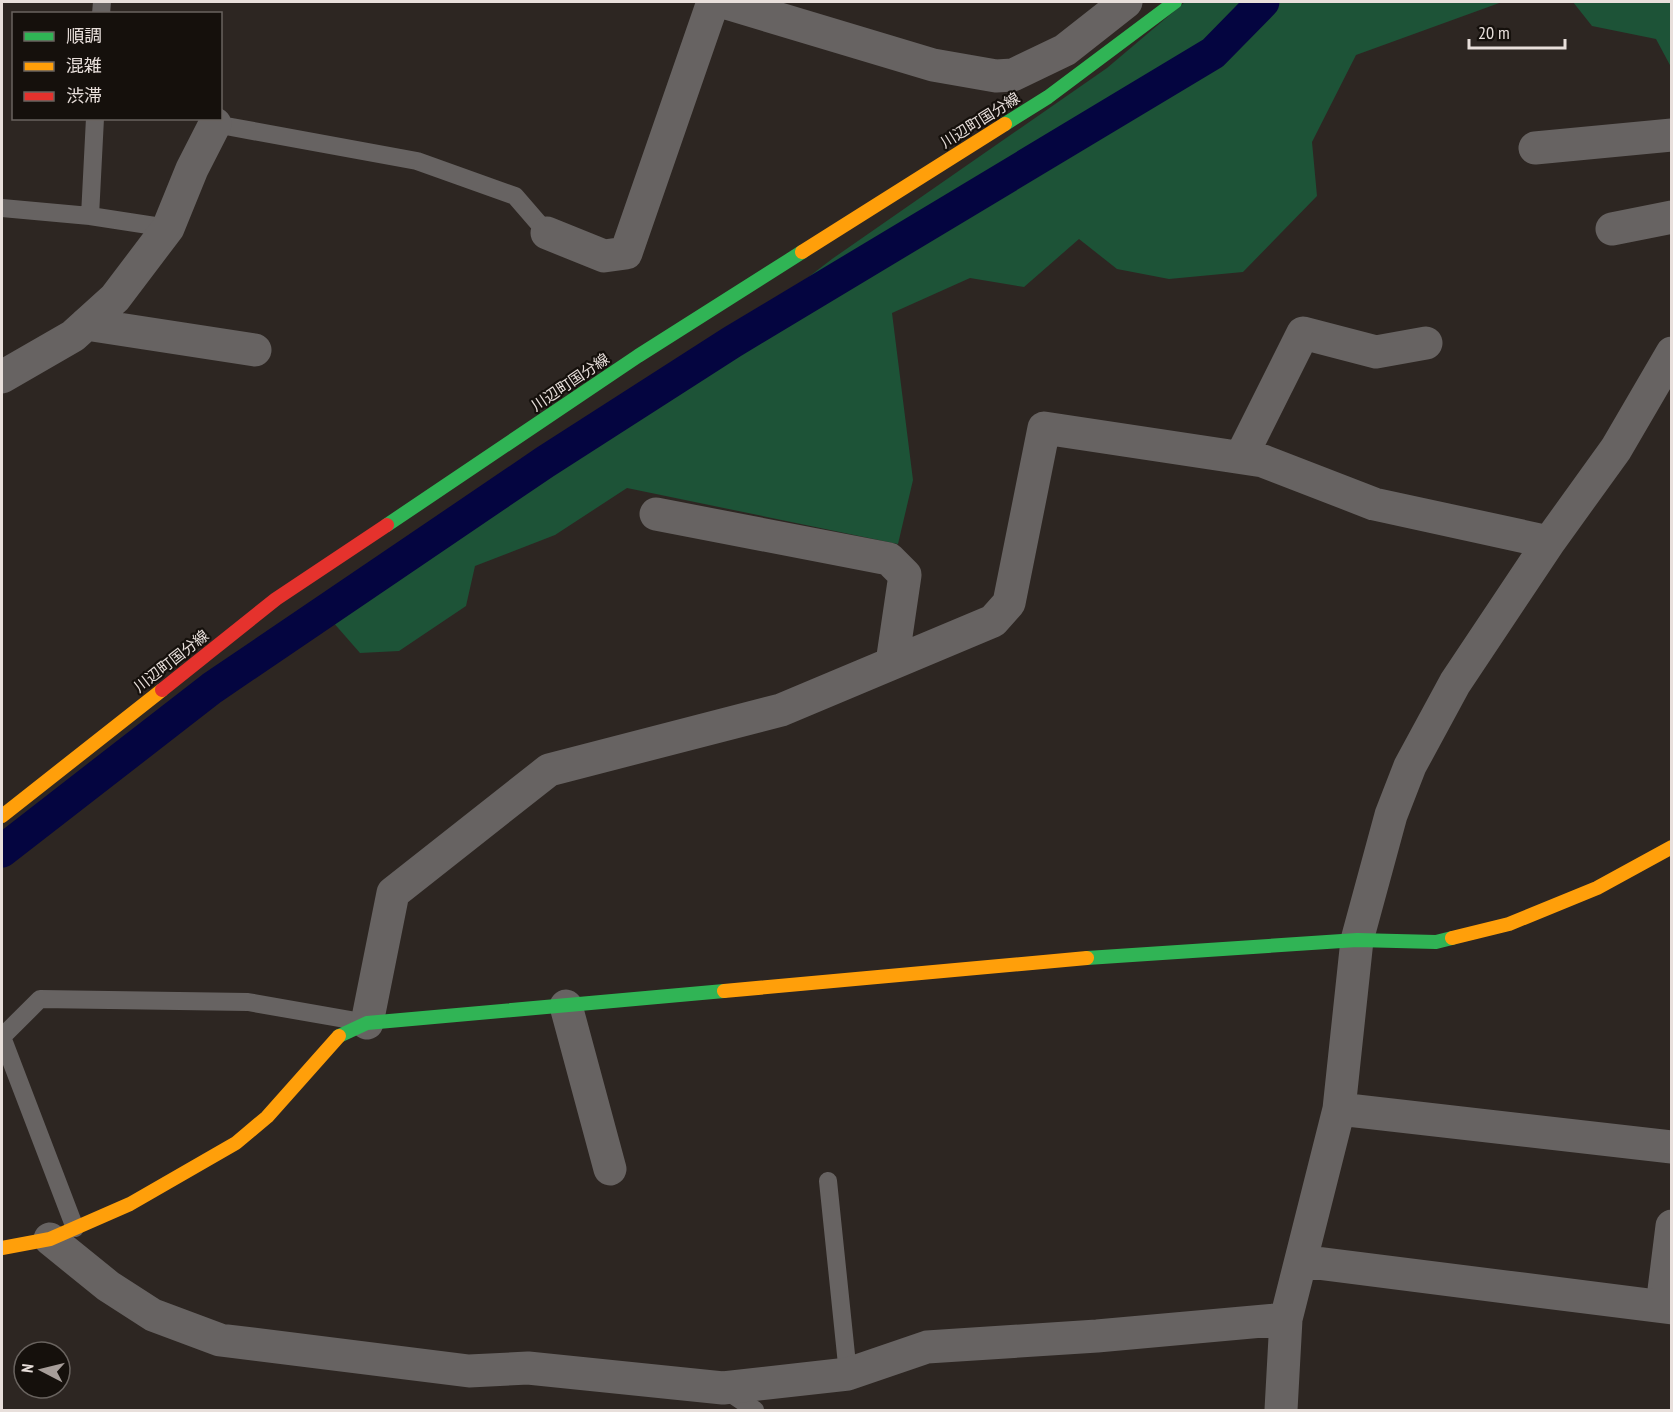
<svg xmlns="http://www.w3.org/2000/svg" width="1673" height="1412" viewBox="0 0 1673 1412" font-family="'PT Sans Narrow','Noto Sans JP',sans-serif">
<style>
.green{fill:#1d5337}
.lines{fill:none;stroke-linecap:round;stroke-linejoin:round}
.canal{stroke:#040540;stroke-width:33}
.lane{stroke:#676362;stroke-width:18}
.street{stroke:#676362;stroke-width:33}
.fast{stroke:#30b455;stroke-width:14}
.slow{stroke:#ff9f0a;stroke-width:14}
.jam{stroke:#e5322d;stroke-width:14}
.labels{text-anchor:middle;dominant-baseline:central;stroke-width:4.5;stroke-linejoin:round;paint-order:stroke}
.street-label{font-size:15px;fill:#e8dfdb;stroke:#15100c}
</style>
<rect width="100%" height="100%" fill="#2d2622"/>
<path class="green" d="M1185 2H1502L1356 55 1312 142 1317 196 1243 272 1169 279 1117 269 1079 239 1024 287 970 278 892 313 913 480 898 544 627 488 555 535 475 566 466 606 399 651 360 653 332 621 411 570 617 424 832 259 1107 68Z
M1573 2H1671V67L1656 39 1592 26Z"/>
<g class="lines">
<path class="canal" d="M2 851 212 688 545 462 732 342 1213 53 1263 2"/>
<path class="lane" d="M101 14 102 2
M215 124 417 161 515 196 547 233
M2 208 90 216 168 228
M90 216 95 118
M2 1037 40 999 248 1002 362 1022
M2 1037 75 1228
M828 1181 848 1374
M724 1389 755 1410"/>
<path class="street" d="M723 2 933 65 996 76 1013 75 1065 50 1126 2
M1535 148 1672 135
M1612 229 1672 217
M547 233 604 256 626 253 713 2
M86 324 255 350
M2 377 73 336 115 298 168 228 192 169 215 124
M1241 457 1303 333 1376 352 1426 343
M656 514 889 559 905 575 892 663
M566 1006 610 1169
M367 1023 393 893 549 770 781 710 993 621 1009 603 1044 428 1263 461 1374 504 1549 542
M1339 1109 1672 1147
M50 1239 108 1286 153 1315 220 1340 469 1371 528 1368 723 1388 848 1374 927 1347 1097 1336 1286 1319
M1301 1261 1672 1308
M1662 1306 1672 1226
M1281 1410 1286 1319 1339 1109 1357 940 1391 815 1410 766 1455 683 1549 542 1616 449 1672 353"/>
<path class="fast" d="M1005 124 1048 97 1175 2
M387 525 638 356 802 252
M1087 958 1357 940 1436 942 1452 938
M339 1036 367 1023 724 991"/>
<path class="slow" d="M802 252 1005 124
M2 816 162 690
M1452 938 1509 924 1597 888 1672 847
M724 991 1087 958
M2 1248 50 1239 130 1204 236 1143 267 1117 339 1036"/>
<path class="jam" d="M162 690 276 599 387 525"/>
</g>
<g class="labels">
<g class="street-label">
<text transform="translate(980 120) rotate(-32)">川辺町国分線</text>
<text transform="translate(570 382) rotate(-34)">川辺町国分線</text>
<text transform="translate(171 661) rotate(-38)">川辺町国分線</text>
</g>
</g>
<rect width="1673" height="1412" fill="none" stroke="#e8dfdb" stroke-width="6"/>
<rect x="12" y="12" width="210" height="108" fill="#15100c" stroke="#69635f" stroke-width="1.5"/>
<rect x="24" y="32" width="30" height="9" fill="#30b455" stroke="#69635f" stroke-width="1.5"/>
<text x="66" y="42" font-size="18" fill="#e8dfdb">順調</text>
<rect x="24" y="62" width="30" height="9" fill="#ff9f0a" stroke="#69635f" stroke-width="1.5"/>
<text x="66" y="72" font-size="18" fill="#e8dfdb">混雑</text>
<rect x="24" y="92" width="30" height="9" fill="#e5322d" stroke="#69635f" stroke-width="1.5"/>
<text x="66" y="102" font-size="18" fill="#e8dfdb">渋滞</text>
<g transform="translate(42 1370) rotate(277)"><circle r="28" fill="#15100c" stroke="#69635f" stroke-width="1.5"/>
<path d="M0-4.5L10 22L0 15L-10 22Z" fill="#a79e9a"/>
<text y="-9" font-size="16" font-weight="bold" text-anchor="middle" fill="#e8dfdb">N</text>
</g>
<path d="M1469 39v9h96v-9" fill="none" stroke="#e8dfdb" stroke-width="3"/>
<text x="1478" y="39" font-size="18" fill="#e8dfdb" stroke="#15100c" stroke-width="4.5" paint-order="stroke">20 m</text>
</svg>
